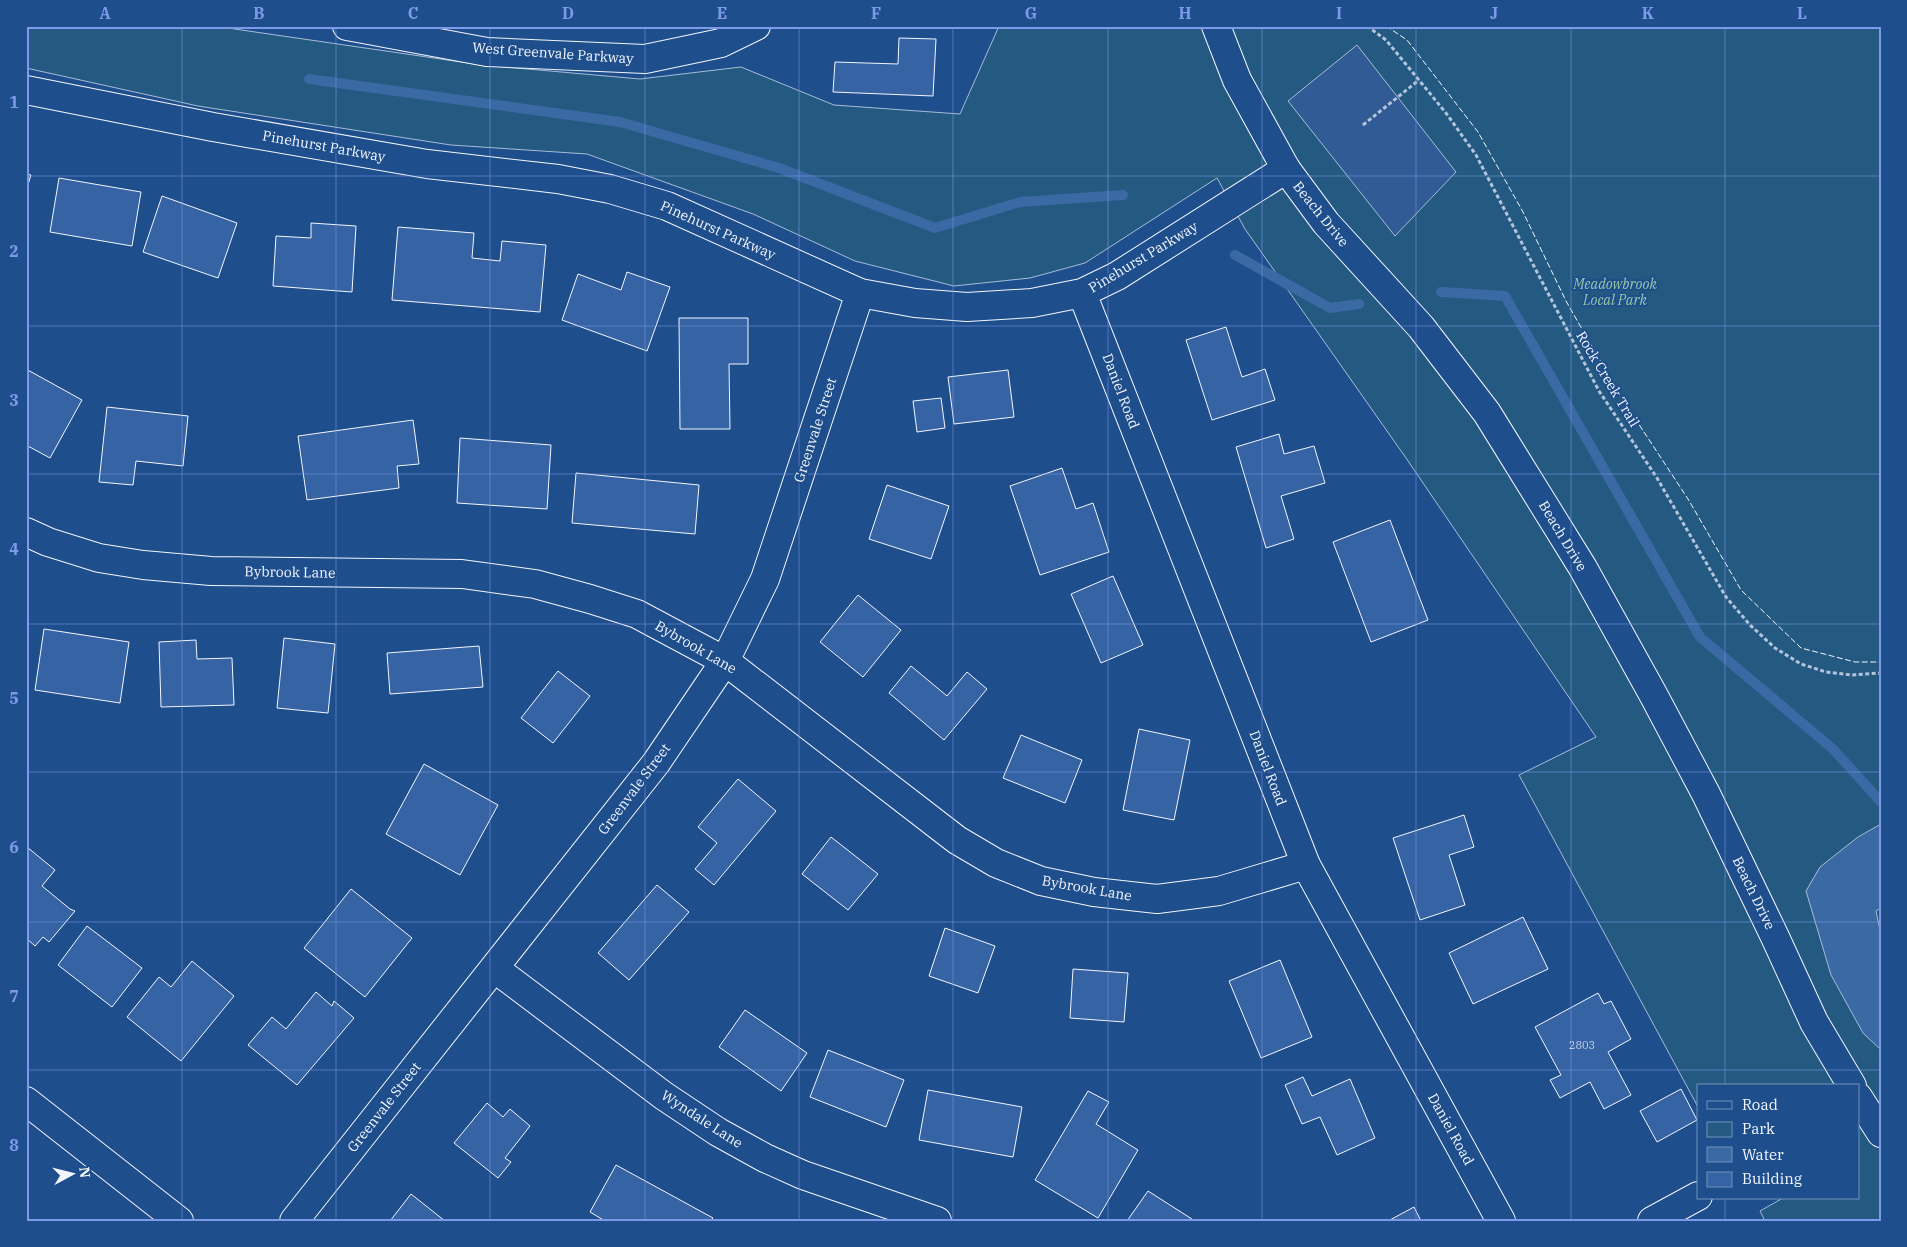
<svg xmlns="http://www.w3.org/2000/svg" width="1907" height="1247" viewBox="0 0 1907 1247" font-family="'IBM Plex Serif',serif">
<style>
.green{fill:#245a82;stroke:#a8bbd7}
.parking{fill:#305b95;stroke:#a8bbd7}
.water{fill:#3b69a3;stroke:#a8bbd7}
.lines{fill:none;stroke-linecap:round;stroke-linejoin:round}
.stream{stroke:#3b69a3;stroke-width:10}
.building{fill:#3563a3;stroke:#f2f6ff}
.minor-casing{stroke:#f2f6ff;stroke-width:30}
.tertiary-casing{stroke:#f2f6ff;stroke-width:30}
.path{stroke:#b3c4dc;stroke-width:3;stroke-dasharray:4 2.5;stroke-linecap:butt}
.minor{stroke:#1f4e8c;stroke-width:28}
.tertiary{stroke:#1f4e8c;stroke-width:28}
.fence{stroke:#f2f6ff;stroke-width:1;stroke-dasharray:6 2.5;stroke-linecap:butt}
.grid{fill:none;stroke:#7d9aea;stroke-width:1;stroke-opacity:0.55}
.labels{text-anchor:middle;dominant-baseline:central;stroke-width:4;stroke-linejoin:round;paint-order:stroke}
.number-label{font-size:11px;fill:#c3d1e8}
.street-label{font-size:14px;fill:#f2f6ff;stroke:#1f4e8c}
.park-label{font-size:14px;font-style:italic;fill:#97c8a6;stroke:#1f4e8c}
.neatline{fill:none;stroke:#7d9aea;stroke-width:2}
.grid-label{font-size:16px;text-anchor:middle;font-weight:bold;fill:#7d9aea}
</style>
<rect width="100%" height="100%" fill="#1f4e8c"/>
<path class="green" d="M26 26H214L482 65 640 79 741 67 834 105 960 114 999 26H1881V1221H1765L1760 1211 1783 1198H1858V1086H1698V1107L1519 775 1596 737 1406 458 1245 229 1217 178 1085 263 1030 278 954 286 855 261 753 214 587 154 451 145 198 106 26 68Z"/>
<path class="parking" d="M1357 45 1456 172 1395 236 1288 101Z"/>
<path class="water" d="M1881 824V908L1876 911 1881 935V1050L1863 1033 1831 975 1806 891 1820 867 1858 837Z"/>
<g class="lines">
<path class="stream" d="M309 79 620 122 779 168 935 228 1020 202 1123 195
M1235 255 1330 308 1359 304
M1441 292 1505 296 1700 637 1833 749 1881 802"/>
</g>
<path class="building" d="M899 38 936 39 933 96 833 92 835 62 898 64Z
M26 174 31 175 26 191Z
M59 178 141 192 132 246 50 232Z
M162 196 237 223 218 278 143 252Z
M311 223 356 226 352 292 273 286 276 236 311 238Z
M398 227 474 233 472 258 500 261 502 241 546 245 540 312 392 300Z
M627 272 670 287 647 351 562 320 578 274 621 290Z
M679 318H748V364H729L730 429H680Z
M1226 327 1242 377 1265 369 1275 400 1212 420 1186 340Z
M26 369 82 400 50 458 26 445Z
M1008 370 1014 417 954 424 948 377Z
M941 398 945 428 917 432 913 401Z
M107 407 188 416 183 466 136 461 133 485 99 482Z
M413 420 419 464 397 466 399 488 307 500 298 436Z
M1279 434 1284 454 1314 446 1325 483 1281 496 1294 539 1266 548 1236 447Z
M460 438 551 445 547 509 457 503Z
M1062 468 1076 509 1093 503 1109 552 1040 575 1010 486Z
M576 473 699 485 695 534 572 523Z
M887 485 949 506 931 559 869 539Z
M1390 520 1428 620 1371 642 1333 542Z
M1113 576 1143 645 1101 663 1071 594Z
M858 595 901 630 863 677 820 642Z
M44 629 129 642 120 703 35 690Z
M284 638 335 644 328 713 277 708Z
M196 640 197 659 232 658 234 705 161 707 159 642Z
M479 646 483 687 390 694 387 653Z
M911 666 947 696 967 672 987 689 944 740 889 693Z
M558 671 590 696 553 743 521 718Z
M1139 729 1190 740 1174 820 1123 810Z
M1021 735 1082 760 1065 803 1003 778Z
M424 764 498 805 460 875 386 834Z
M738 779 776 811 714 885 695 869 717 843 698 827Z
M1464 815 1474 847 1449 855 1465 905 1420 920 1393 838Z
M831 837 878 874 848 910 802 874Z
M27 847 55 870 42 886 70 909 75 911 49 942 43 937 35 946 26 938Z
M657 885 689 912 629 980 598 953Z
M351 889 412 938 365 997 304 948Z
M1523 917 1548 969 1473 1004 1449 953Z
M87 926 142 968 112 1007 58 965Z
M945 928 995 946 978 993 929 976Z
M1280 960 1312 1037 1261 1058 1229 981Z
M192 961 234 996 181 1061 127 1017 159 977 171 987Z
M1073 969 1128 973 1124 1022 1070 1018Z
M316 992 332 1006 334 1001 354 1018 297 1085 248 1045 272 1017 286 1029Z
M1598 993 1604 1004 1611 1001 1631 1039 1608 1052 1631 1095 1604 1109 1590 1082 1560 1098 1550 1080 1561 1075 1535 1027Z
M745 1010 807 1053 781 1091 719 1047Z
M828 1050 904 1080 886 1127 810 1097Z
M1303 1077 1312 1096 1350 1079 1375 1138 1337 1155 1320 1117 1302 1124 1285 1085Z
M1681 1089 1697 1120 1657 1142 1640 1111Z
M928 1090 1022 1107 1013 1157 919 1140Z
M1088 1091 1109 1102 1096 1124 1138 1150 1098 1218 1035 1180Z
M487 1103 503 1117 510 1109 530 1126 505 1158 511 1162 498 1178 454 1143Z
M616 1165 713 1218 711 1221H605L590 1212Z
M1148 1191 1195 1221H1127Z
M411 1194 445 1221H390Z
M1414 1207 1421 1221H1388Z"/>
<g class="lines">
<defs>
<path id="minor" d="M347 26 487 52 645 59 721 43 756 26
M1286 169 1326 223 1421 327 1487 413 1583 568 1654 696 1706 794 1775 937 1814 1022 1852 1086
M26 532 48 542 99 558 143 565 211 571 462 574 535 584 590 599 637 614 725 661 957 840 996 863 1041 881 1094 892 1157 899 1219 891 1306 865
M494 968 664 1096 718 1132 765 1158 803 1175 937 1221
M1858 1097 1881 1133
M294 1221 656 763 725 661 765 579 860 293
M1652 1221 1698 1196"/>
<path id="tertiary" d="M26 90 213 127 427 164 558 179 610 189 667 206 860 293 915 303 967 307 1032 303 1082 293 1117 276 1286 169 1237 80 1216 26
M1082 293 1306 865 1501 1221
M26 1101 179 1221"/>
</defs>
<use href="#minor" class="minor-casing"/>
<use href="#tertiary" class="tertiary-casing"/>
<path class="path" d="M1367 26 1386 40 1446 113 1476 155 1599 391 1657 478 1726 597 1750 625 1775 648 1801 664 1826 672 1851 675 1881 673
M1363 125 1419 80"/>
<use href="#minor" class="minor"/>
<use href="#tertiary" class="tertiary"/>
<path class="fence" d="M1386 26 1407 40 1478 132 1523 212 1566 301 1619 394 1688 499 1741 590 1801 648 1855 662H1881"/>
</g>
<path class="grid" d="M182 26V1221M336 26V1221M490 26V1221M645 26V1221M799 26V1221M953 26V1221M1108 26V1221M1262 26V1221M1416 26V1221M1571 26V1221M1725 26V1086M26 176H1881M26 326H1881M26 474H1881M26 624H1881M26 772H1881M26 922H1881M26 1070H1881M1725 1198V1221"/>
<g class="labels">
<g class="number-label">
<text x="1582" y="1045">2803</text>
</g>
<g class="street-label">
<text transform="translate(553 53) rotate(4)">West Greenvale Parkway</text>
<text transform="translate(324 146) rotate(10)">Pinehurst Parkway</text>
<text transform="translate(1321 214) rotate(51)">Beach Drive</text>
<text transform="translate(718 230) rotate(24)">Pinehurst Parkway</text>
<text transform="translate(1143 257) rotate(-31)">Pinehurst Parkway</text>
<text transform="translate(1608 379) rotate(59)">Rock Creek Trail</text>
<text transform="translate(1121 391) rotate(69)">Daniel Road</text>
<text transform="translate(815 430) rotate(-72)">Greenvale Street</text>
<text transform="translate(1563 536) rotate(59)">Beach Drive</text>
<text transform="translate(290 572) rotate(1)">Bybrook Lane</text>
<text transform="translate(696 647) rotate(30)">Bybrook Lane</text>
<text transform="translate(1268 768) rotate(69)">Daniel Road</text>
<text transform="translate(634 789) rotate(-53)">Greenvale Street</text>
<text transform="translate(1087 888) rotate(10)">Bybrook Lane</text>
<text transform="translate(1754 893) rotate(64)">Beach Drive</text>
<text transform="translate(384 1107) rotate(-52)">Greenvale Street</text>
<text transform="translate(702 1119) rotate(33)">Wyndale Lane</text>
<text transform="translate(1451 1129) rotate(61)">Daniel Road</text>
</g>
<g class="park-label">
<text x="1615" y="284">Meadowbrook<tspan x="1615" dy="16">Local Park</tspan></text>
</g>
</g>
<rect width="1907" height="1247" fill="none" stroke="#1f4e8c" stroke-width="55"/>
<rect x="1697" y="1084" width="162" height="115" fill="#1f4e8c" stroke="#7391ba"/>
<rect x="1707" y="1101" width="25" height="8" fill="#1f4e8c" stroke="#7391ba"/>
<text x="1742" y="1110" font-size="15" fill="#f2f6ff">Road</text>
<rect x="1707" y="1122" width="25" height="15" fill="#245a82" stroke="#7391ba"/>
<text x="1742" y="1134" font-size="15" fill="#f2f6ff">Park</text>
<rect x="1707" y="1147" width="25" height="15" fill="#3b69a3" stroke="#7391ba"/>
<text x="1742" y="1160" font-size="15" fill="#f2f6ff">Water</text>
<rect x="1707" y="1172" width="25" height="15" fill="#3563a3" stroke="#7391ba"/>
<text x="1742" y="1184" font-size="15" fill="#f2f6ff">Building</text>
<g transform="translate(72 1174) rotate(83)" stroke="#1f4e8c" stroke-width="4" paint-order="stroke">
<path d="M0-4L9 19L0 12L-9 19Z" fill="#f2f6ff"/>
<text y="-8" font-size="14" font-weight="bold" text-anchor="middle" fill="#f2f6ff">N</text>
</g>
<rect x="28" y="28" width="1852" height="1192" class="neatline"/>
<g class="grid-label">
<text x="105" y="19">A</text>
<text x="259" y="19">B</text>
<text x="413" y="19">C</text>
<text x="568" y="19">D</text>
<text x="722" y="19">E</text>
<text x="876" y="19">F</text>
<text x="1031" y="19">G</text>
<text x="1185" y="19">H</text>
<text x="1339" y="19">I</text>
<text x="1494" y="19">J</text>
<text x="1648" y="19">K</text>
<text x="1802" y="19">L</text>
<text x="14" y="108">1</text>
<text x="14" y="257">2</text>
<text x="14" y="406">3</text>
<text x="14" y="555">4</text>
<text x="14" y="704">5</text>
<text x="14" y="853">6</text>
<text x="14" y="1002">7</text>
<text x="14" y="1151">8</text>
</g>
</svg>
